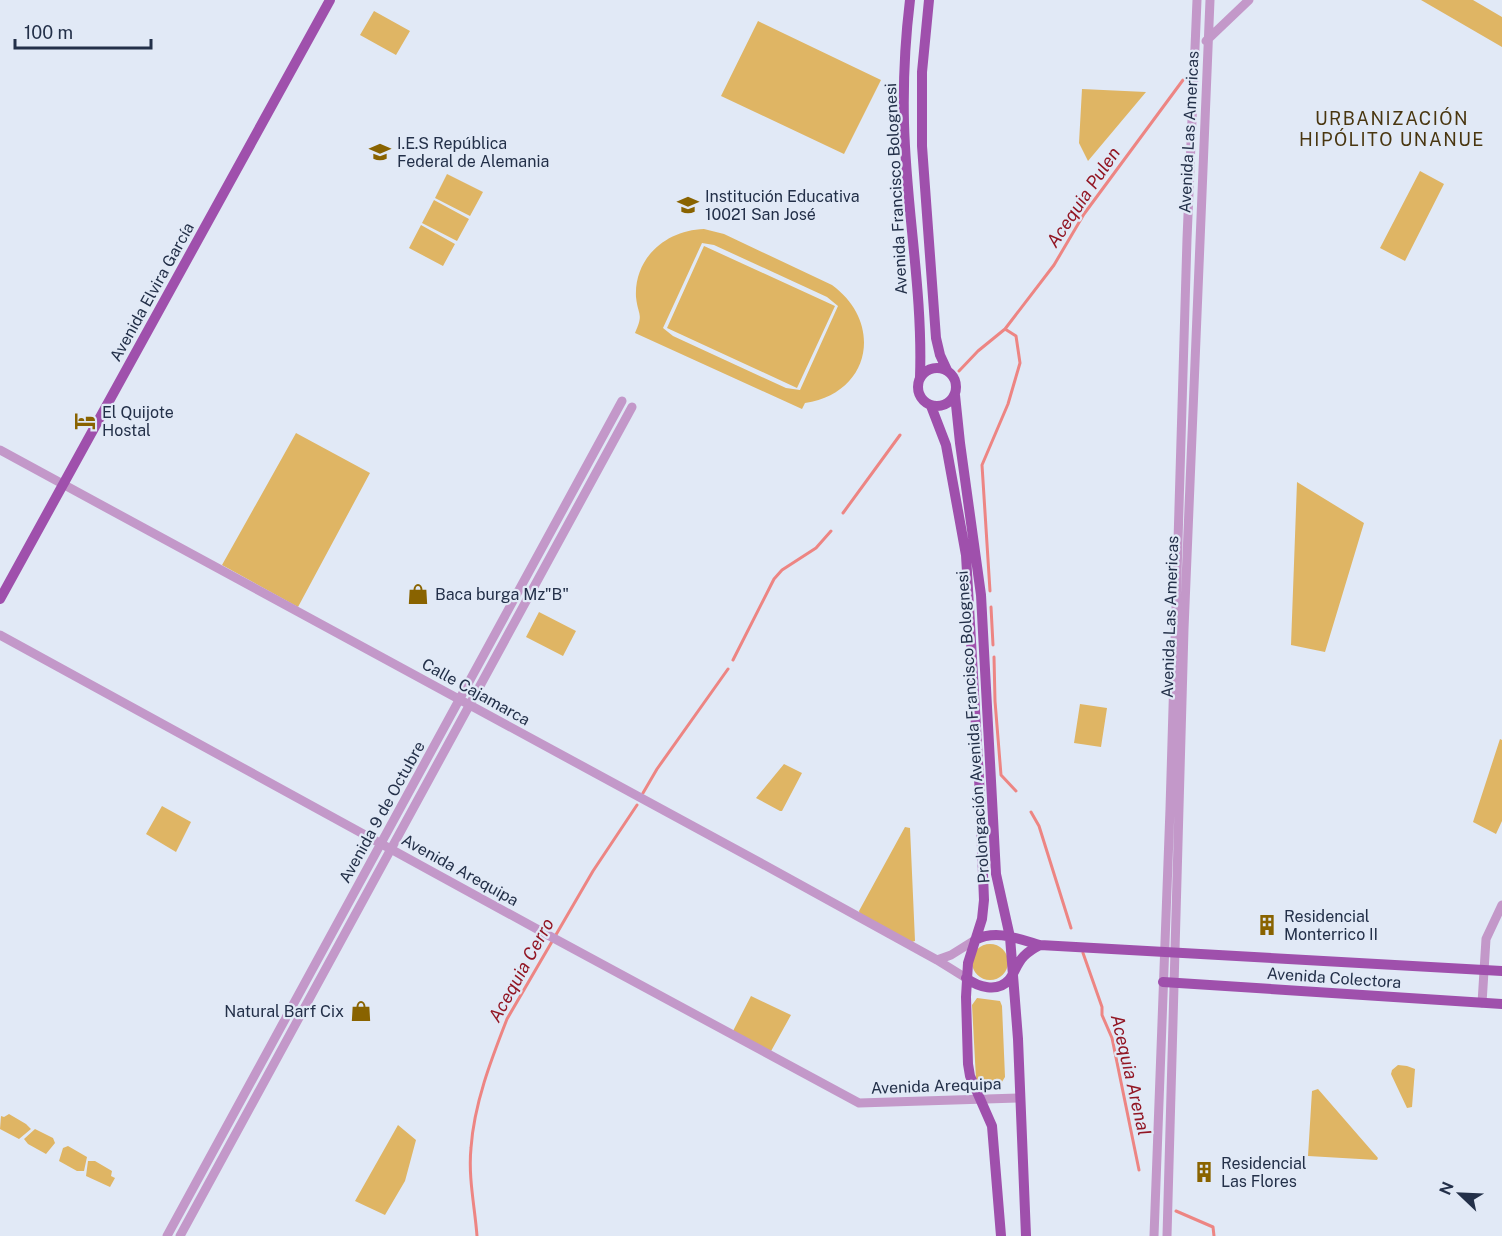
<svg xmlns="http://www.w3.org/2000/svg" width="1502" height="1236" viewBox="0 0 1502 1236" font-family="'Public Sans',sans-serif">
<style>
.green{fill:#dfb564;fill-rule:evenodd}
.lines{fill:none;stroke-linecap:round;stroke-linejoin:round}
.stream{stroke:#ed8583;stroke-width:3}
.minor{stroke:#c398c9;stroke-width:9}
.major{stroke:#9f50ac;stroke-width:10}
.labels{text-anchor:middle;dominant-baseline:central;stroke-width:4.5;stroke-linejoin:round;paint-order:stroke}
.street-label{font-size:16px;fill:#233049;stroke:#e1e9f6}
.poi-label{font-size:16px;fill:#233049;stroke:#e1e9f6;text-anchor:start}
.neighbourhood-label{font-size:18px;letter-spacing:1.5px;fill:#493610;stroke:#e1e9f6}
.water-label{font-size:18px;font-style:italic;fill:#921624;stroke:#e1e9f6}
</style>
<rect width="100%" height="100%" fill="#e1e9f6"/>
<path class="green" d="M1421 0H1473L1502 17V47Z
M374 11 410 31 396 55 360 35Z
M758 21 881 80 844 154 721 96Z
M1082 89 1146 92 1088 161 1079 143Z
M1420 171 1444 184 1405 261 1380 248Z
M447 174 483 192 470 216 435 198Z
M434 200 469 219 457 241 422 223Z
M421 225 455 244 443 266 409 248Z
M704 229 724 234 832 285C884 323 871 393 805 403L802 409 635 333C644 313 638 316 636 297 634 257 667 230 704 229ZM702 243 714 245 827 297 838 306 800 390 786 388 673 336 663 328Z
M704 246 835 306 797 388 667 328Z
M296 433 370 473 298 607 222 565Z
M1297 482 1364 523 1325 652 1291 645Z
M539 612 576 631 563 656 526 637Z
M1080 704 1107 708 1101 747 1074 743Z
M1500 739 1502 740V821L1496 834 1473 822Z
M784 764 802 773 782 811H780L756 798Z
M162 806 191 822 176 852 146 834Z
M905 827 910 828 915 941 912 942 860 914 859 911Z
M972 962a18 18 0 1 1 36 0a18 18 0 1 1-36 0Z
M751 996 791 1015 770 1053 732 1033Z
M977 998 1000 1001 1002 1006 1005 1077 1000 1085 991 1090 979 1086 976 1079 972 1005Z
M1398 1065 1407 1066 1415 1069 1412 1107 1407 1108 1391 1074 1392 1070Z
M1318 1089 1378 1158 1377 1160 1308 1156 1312 1091Z
M9 1114 26 1124 31 1129 19 1139 0 1129 1 1116 4 1117Z
M398 1125 416 1140 405 1181 385 1215 355 1201Z
M35 1129 53 1138 55 1143 46 1154 28 1144 24 1139Z
M68 1146 87 1157 84 1171H77L59 1161 63 1148Z
M88 1161H95L112 1171 111 1176 115 1178 110 1187 86 1176Z"/>
<g class="lines">
<path class="stream" d="M959 371 978 351 1005 329 1054 265 1084 214 1183 80
M843 513 900 435
M990 591 982 465 1008 404 1020 363 1016 336 1005 329
M991 607 993 645
M994 657 995 701 1001 775 1016 791
M733 660 774 579 782 570 816 548 831 531
M643 793 657 769 728 669
M1031 812 1039 826 1071 928
M1083 953 1102 1007V1015L1112 1038 1139 1170
M1176 1211 1213 1227 1214 1236
M477 1236C475 1208 468 1177 471 1148 474 1104 491 1060 507 1019L593 871 637 805"/>
<path class="minor" d="M1206 41 1249 0
M0 450 759 862 937 960 966 978
M0 635 546 934 859 1103 1020 1098
M937 960 951 955 975 940
M1482 1003 1486 939 1502 905
M167 1236 622 401
M180 1236 632 407
M1154 1236 1170 809 1187 239 1197 0
M1167 1236 1184 629 1210 0"/>
<path class="major" d="M910 0C905 41 903 81 904 123 906 208 923 292 920 377
M929 0 922 72V146L936 338 940 355 947 370
M918 387a19 19 0 1 1 38 0a19 19 0 1 1-38 0Z
M955 395 960 443 981 595 996 874 1010 937 1018 1039 1026 1236
M931 406 946 445 966 555 980 796 984 900 982 919 968 963 966 997 968 1064 970 1076 992 1126 1001 1236
M0 599 330 0
M975 940C997 929 1018 939 1040 945L1502 971
M966 978C978 987 997 993 1009 980 1015 972 1017 963 1024 956 1029 951 1034 948 1040 945
M1163 982 1502 1004"/>
</g>
<defs>
<symbol id="university-bare" viewBox="-9 -9 18 18"><path d="M0-5L7-2L0 1L-7-2ZM-4 1L0 2.5L4 1V4Q0 6-4 4Z" fill="#896300" stroke="#e1e9f6" stroke-width="2.5" paint-order="stroke"/></symbol>
<symbol id="school-bare" viewBox="-9 -9 18 18"><path d="M0-5L7-2L0 1L-7-2ZM-4 1L0 2.5L4 1V4Q0 6-4 4Z" fill="#896300" stroke="#e1e9f6" stroke-width="2.5" paint-order="stroke"/></symbol>
<symbol id="hotel-bare" viewBox="-9 -9 18 18"><path d="M-6-4.5h1.5V1H6V5H4.5V3h-9V5H-6ZM-4 0a1.8 1.8 0 1 1 3.6 0ZM.5 0V-2.5h3Q6-2.5 6 0Z" fill="#896300" stroke="#e1e9f6" stroke-width="2.5" paint-order="stroke"/></symbol>
<symbol id="shop-bare" viewBox="-9 -9 18 18"><path d="M-5-2.5h2.3a2.7 3.5 0 0 1 5.4 0H5L5.5 6h-11ZM-1.5-2.5h3a1.5 2.3 0 0 0-3 0Z" fill="#896300" stroke="#e1e9f6" stroke-width="2.5" paint-order="stroke"/></symbol>
<symbol id="building-bare" viewBox="-9 -9 18 18"><path d="M-4-6H4V6H1V3H-1V6H-4ZM-2.5-4.3h1.7v1.8h-1.7ZM.8-4.3h1.7v1.8H.8ZM-2.5-1h1.7V.8h-1.7ZM.8-1h1.7V.8H.8Z" fill="#896300" stroke="#e1e9f6" stroke-width="2.5" paint-order="stroke"/></symbol>
</defs>
<g fill-rule="evenodd">
<use href="#university-bare" x="365" y="137" width="30" height="30"/>
<use href="#school-bare" x="673" y="190" width="30" height="30"/>
<use href="#hotel-bare" x="70" y="406" width="30" height="30"/>
<use href="#shop-bare" x="403" y="579" width="30" height="30"/>
<use href="#building-bare" x="1252" y="910" width="30" height="30"/>
<use href="#shop-bare" x="346" y="996" width="30" height="30"/>
<use href="#building-bare" x="1189" y="1157" width="30" height="30"/>
</g>
<g class="labels">
<g class="street-label">
<text transform="translate(1189 132) rotate(-87)">Avenida Las Americas</text>
<text transform="translate(896 189) rotate(-93)">Avenida Francisco Bolognesi</text>
<text transform="translate(152 292) rotate(-61)">Avenida Elvira García</text>
<text transform="translate(1170 617) rotate(-88)">Avenida Las Americas</text>
<text transform="translate(476 692) rotate(29)">Calle Cajamarca</text>
<text transform="translate(973 727) rotate(-94)">Prolongación Avenida Francisco Bolognesi</text>
<text transform="translate(382 812) rotate(-61)">Avenida 9 de Octubre</text>
<text transform="translate(460 870) rotate(29)">Avenida Arequipa</text>
<text transform="translate(1334 978) rotate(4)">Avenida Colectora</text>
<text transform="translate(936 1086) rotate(-2)">Avenida Arequipa</text>
</g>
<g class="poi-label">
<text x="397" y="143">I.E.S República<tspan x="397" dy="18">Federal de Alemania</tspan></text>
<text x="705" y="196">Institución Educativa<tspan x="705" dy="18">10021 San José</tspan></text>
<text x="102" y="412">El Quijote<tspan x="102" dy="18">Hostal</tspan></text>
<text x="435" y="594">Baca burga Mz"B"</text>
<text x="1284" y="916">Residencial<tspan x="1284" dy="18">Monterrico II</tspan></text>
<text x="344" y="1011" text-anchor="end">Natural Barf Cix</text>
<text x="1221" y="1163">Residencial<tspan x="1221" dy="18">Las Flores</tspan></text>
</g>
<g class="neighbourhood-label">
<text x="1392" y="118">URBANIZACIÓN<tspan x="1392" dy="21">HIPÓLITO UNANUE</tspan></text>
</g>
<g class="water-label">
<text transform="translate(1083 197) rotate(-56)">Acequia Pulen</text>
<text transform="translate(521 970) rotate(-61)">Acequia Cerro</text>
<text transform="translate(1131 1075) rotate(77)">Acequia Arenal</text>
</g>
</g>
<g transform="translate(1460 1194) rotate(293)" stroke="#e1e9f6" stroke-width="4.5" paint-order="stroke">
<path d="M0-4.5L10 22L0 15L-10 22Z" fill="#233049"/>
<text y="-9" font-size="16" font-weight="bold" text-anchor="middle" fill="#233049">N</text>
</g>
<path d="M15 39v9h136v-9" fill="none" stroke="#233049" stroke-width="3"/>
<text x="24" y="39" font-size="18" fill="#233049" stroke="#e1e9f6" stroke-width="4.5" paint-order="stroke">100 m</text>
</svg>
